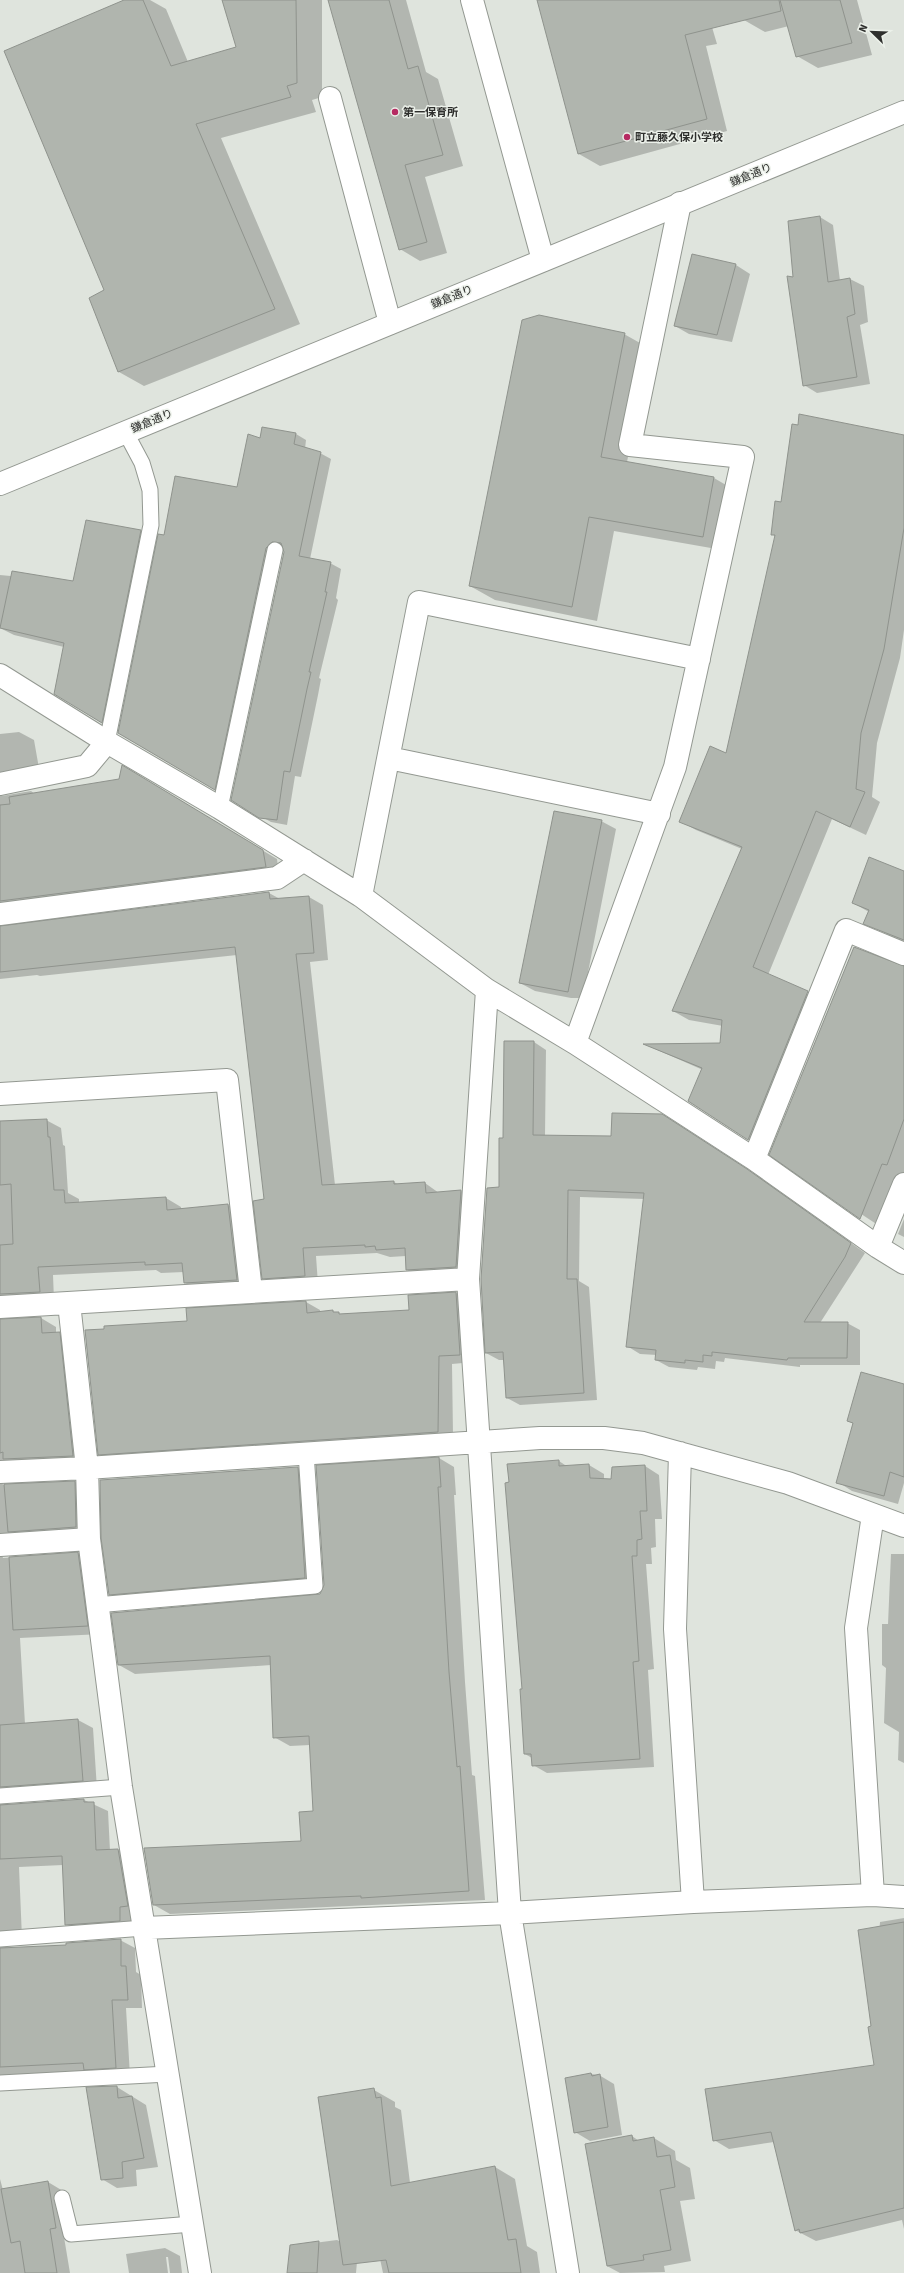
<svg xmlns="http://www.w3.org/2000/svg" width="904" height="2273" viewBox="0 0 904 2273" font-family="'Source Sans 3','Noto Sans JP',sans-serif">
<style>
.shadow{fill:#0003}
.building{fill:#b0b5ae;stroke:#8f938d}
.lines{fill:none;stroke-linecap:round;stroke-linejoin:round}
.service-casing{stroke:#939891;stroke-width:17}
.minor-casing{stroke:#939891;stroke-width:24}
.tertiary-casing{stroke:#939891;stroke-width:24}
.service{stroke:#fff;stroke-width:15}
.minor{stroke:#fff;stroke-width:22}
.tertiary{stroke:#fff;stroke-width:22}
.poi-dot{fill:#b62a62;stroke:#ecf1ea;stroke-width:1.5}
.labels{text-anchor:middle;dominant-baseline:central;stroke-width:3;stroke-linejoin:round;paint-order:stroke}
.poi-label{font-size:11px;font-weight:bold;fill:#2e2f2d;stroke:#ecf1ea;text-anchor:start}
.street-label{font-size:11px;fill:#2e2f2d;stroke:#ecf1ea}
</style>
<rect width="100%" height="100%" fill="#dfe4dd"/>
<path class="shadow" d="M127 0H150L166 9 188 62 237 48 223 0H322V97L312 100 316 112 221 138 300 324 144 386 119 372 90 299 105 291Z
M329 0H406L426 72 438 79 463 166 425 177 447 253 420 261 400 249Z
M538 0H704L717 44 706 46 727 131 600 166 579 154Z
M739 0H857L872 55 818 68 797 56 789 26 765 32 744 20Z
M820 217 833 225 840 281 850 279 864 286 868 322 860 325 870 384 817 393 804 385 794 279Z
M736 265 750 274 732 342 689 334 675 326Z
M624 334 649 348 627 462 714 478 738 492 728 551 614 531 597 621 495 600 470 586Z
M296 434 306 440 305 449 320 453 331 459 310 559 330 563 341 569 336 598 338 600 319 678 321 679 318 695 301 777 295 776 287 825 271 822 232 800 285 552 283 547 277 554 225 795 119 733 164 536 238 488 260 439Z
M904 436V630L900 658 877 743 872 797 880 802 866 835 832 819 768 975 823 1001 764 1148 689 1101 703 1070 646 1045 721 1044 723 1026 689 1020 673 1011 742 849 696 830 680 821 727 754 776 537 772 534 781 503Z
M140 531 154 539 115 730 55 693 64 647 14 635 0 628V575L74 582Z
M19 732 34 740 40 774 5 783 2 796 31 791 35 794 120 780 136 774 277 859 279 875 1 925 3 927 269 893 280 899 309 897 323 905 328 960 310 962 335 1185 394 1182 399 1185 425 1183 439 1193 461 1191 475 1199 470 1275 421 1278 407 1270 406 1256 390 1257 377 1253 316 1256 318 1284 277 1286 263 1278 265 1200 237 955 40 976 37 975 0 979V734Z
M601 821 616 829 583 998H571L535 991 520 983Z
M904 872V943L865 923 869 912 853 903Z
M904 966V1201L890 1233 770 1154Z
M534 1042 546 1050 545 1136 612 1137 675 1123 760 1178 865 1253 820 1323H847L860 1330V1365H800V1367L725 1358 724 1362 716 1361 715 1369 698 1367 697 1370 669 1367 656 1360 657 1355 640 1354 627 1346 644 1199 580 1197 579 1281 589 1287 597 1400 520 1405 507 1398 504 1360H499L486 1353 504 1139Z
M46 1120 61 1128 63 1145 65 1146 68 1193 79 1199V1203L166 1198 181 1207V1209L228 1205 243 1213 252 1288 200 1291 185 1283 184 1272 161 1273 156 1270 53 1275 54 1300 2 1316 3 1320 41 1318 56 1327V1333L74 1342 88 1464 2 1481 3 1485 75 1482 89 1491 91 1535 2 1555 3 1558 78 1553 93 1562 102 1634 20 1638 25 1724 78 1720 93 1728 97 1789 7 1800 6 1806 84 1800 108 1811 110 1851 118 1850 133 1859 135 1929 81 1933 66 1924 63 1865 19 1867 22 1938 10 1939 6 1949 68 1946 120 1940 135 1948 136 1972 141 1975 142 2008H126L130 2076H0V1123Z
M904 1219V1237L898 1234Z
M456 1293 470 1301 474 1362 452 1364 453 1435 113 1462 99 1454 188 1321 187 1309 306 1302 320 1310V1312L332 1311 343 1315 410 1311 409 1296Z
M904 1385V1483L898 1504 852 1491 838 1482 854 1424 848 1421Z
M439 1458 454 1467 456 1495H454L465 1682 472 1775 475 1776 485 1900 170 1914 154 1905 302 1842 314 1812 310 1745 290 1746 274 1737 271 1665 135 1674 119 1665 320 1595Z
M559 1461 568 1467 589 1465 604 1474V1479L611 1480 645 1466 659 1475 662 1519H655L656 1547 651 1548 652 1564H646L654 1669 648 1670 654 1767 547 1773 533 1765 532 1758 525 1754 523 1690 506 1484Z
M298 1468 312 1476 320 1586 125 1603 110 1594Z
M891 1554H904V1763L898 1760 899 1732 884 1723 886 1668 882 1665V1624H888Z
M904 1918V2229L902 2220 816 2241 795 2230 774 2142 729 2149 714 2140 876 2066 872 2027 880 1922Z
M591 2074 599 2075 614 2084 622 2135 590 2141 575 2132Z
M117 2087 146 2105 158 2167 136 2170 137 2186 117 2188 102 2179Z
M374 2090 395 2102V2107L401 2110 410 2183 495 2167 515 2179 527 2246 537 2252 540 2273H383L345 2094Z
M632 2136 639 2141 654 2138 675 2151 676 2160 690 2168 695 2199 680 2201 691 2261 664 2266 665 2272 620 2273 607 2266Z
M0 2179 3 2190 48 2182 63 2191 70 2236 64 2237 70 2273H0Z
M337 2240 358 2251 356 2273H288L291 2246Z
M165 2248 180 2256 182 2273H170L168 2257H166L168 2273H129L126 2254Z"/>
<path class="building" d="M124 0H143L171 66 236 47 222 0H296L297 83 287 86 291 97 196 124 275 309 118 372 89 298 104 290 4 51Z
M328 0H389L408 69 418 66 443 155 405 165 427 242 399 250Z
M537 0H779L781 11 685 35 707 119 578 154Z
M780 0H840L852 43 796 57Z
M820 216 828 282 850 278 855 314 847 317 857 377 803 386 787 276 793 277 788 221Z
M692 254 736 264 717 335 674 326Z
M539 315 625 333 601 457 714 477 703 537 589 517 572 607 469 586 522 320Z
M799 414 904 435V528L884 649 861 733 856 789 865 792 850 827 816 811 753 967 808 991 748 1140 688 1101 702 1068 643 1044 720 1043 722 1020 672 1011 742 847 679 822 710 746 726 753 775 535H771L775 501 781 502 792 424 798 425Z
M262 427 296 433 294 444 321 452 299 556 331 562 325 592H327L309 672H311L307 689 290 772 284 771 277 820 259 818 231 800 284 552 281 543 272 542 266 548 215 790 118 733 158 534 164 535 175 476 237 487 248 434 260 438Z
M86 520 141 530 102 723 54 694 64 643 0 628 12 571 73 581Z
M122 765 263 850 266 867 0 901V805L10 804 9 797 119 779Z
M554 811 602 820 568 992 519 983Z
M869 857 904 871V940L863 924 869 910 852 903Z
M269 892 270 899 309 896 314 953 296 954 322 1185 394 1181V1184L425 1182 426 1193 461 1190 456 1267 406 1270 405 1248 376 1250 375 1246 365 1247V1245L303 1248 305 1276 262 1279 253 1201 264 1199 235 947 0 972V926Z
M854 947 904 966V1119L887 1165 882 1164 860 1219 769 1155Z
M504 1041H534L533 1135 611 1136 612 1113 662 1114 747 1169 851 1243 845 1257 804 1322H848L847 1358H788L787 1360 712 1352V1356L703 1355V1362L685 1360V1363L655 1360 656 1350 626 1347 644 1193 568 1190 567 1279H577L584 1393 506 1398 503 1352 485 1353 481 1279 487 1188 499 1187V1138H503Z
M47 1119 48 1137H50L54 1190H64L65 1203 166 1197 167 1210 228 1204 237 1280 184 1283 182 1263 145 1265V1262L38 1267 40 1292 0 1294V1245L13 1244 11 1184 0 1185V1121Z
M456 1292 460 1355 439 1356 438 1432 98 1455 85 1330 104 1329V1326L187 1321 186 1308 306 1301 307 1313 333 1310V1312H339V1314L409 1310 408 1295Z
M41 1317 42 1333 60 1332 73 1456 3 1459V1452L0 1453V1319Z
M861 1372 904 1384V1477L890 1472 884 1496 836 1483 853 1423 847 1421Z
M439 1457 441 1487H438L449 1672 457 1767 460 1766 469 1891 361 1898V1896L153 1905 144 1848 301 1841 299 1812 313 1811 309 1736 273 1738 270 1656 118 1665 111 1613 320 1594 324 1585 316 1465Z
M559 1460V1466L589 1464 590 1478 611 1479 612 1467 645 1465 647 1511H640L642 1539 637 1540V1556H632L639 1661 633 1662 640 1759 532 1766 531 1754H524L520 1689H522L505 1483 509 1482 507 1464Z
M298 1467 305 1578 109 1595 101 1538 100 1480Z
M75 1481 76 1527 8 1532 4 1484Z
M78 1552 88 1626 13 1630 9 1557Z
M78 1719 83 1781 0 1787V1725Z
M84 1799V1802H94L96 1850 118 1849 128 1906 120 1907V1921L65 1925 62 1856 0 1859V1805Z
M904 1922V2208L800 2233 799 2229 795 2231 771 2132 713 2141 705 2089 874 2065 868 2027 871 2026 858 1930Z
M121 1939V1966H126L128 2000H112L116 2068 84 2070 83 2063 0 2067V1948L66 1945V1943Z
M591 2073 592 2076 600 2074 608 2127 574 2133 565 2078Z
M117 2086 118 2098 132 2096 144 2158 122 2162 123 2178 101 2180 86 2087Z
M374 2088 376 2098 381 2097 391 2186 495 2166 508 2240 516 2239 521 2273H389L386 2260 343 2265 318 2097Z
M632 2135 633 2141 654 2137 657 2157 670 2155 675 2187 660 2190 671 2250 643 2255 644 2260 607 2266 585 2144Z
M48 2181 56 2228 50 2229 57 2273H25L20 2241 11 2243 1 2189Z
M319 2241 317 2273H287L290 2245Z"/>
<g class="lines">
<defs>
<path id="service" d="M107 742 151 525 150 490 142 463 126 433
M220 808 275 550
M96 1605 315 1586 306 1453
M0 1796 121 1787
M0 1939 144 1928
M0 2083 168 2074
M62 2198 71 2234 192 2224"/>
<path id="minor" d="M472 0 543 260
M330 98 390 323
M0 675 107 742 220 808 361 896 487 990 575 1043 754 1159 878 1247 904 1263
M389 758 659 814
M0 784 87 766 107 742
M361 896 419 602 699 659
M0 914 277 878 304 860
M487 990 468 1279 510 1913 568 2273
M575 1043 675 767 743 457 630 445 680 203
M0 1094 227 1080 251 1291
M754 1159 846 930 904 954
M878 1247 904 1184
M69 1303 87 1468 89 1539 121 1787 200 2273
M0 1307 468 1279
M680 1453 675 1629 693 1902
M0 1472 87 1468 540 1438H604L643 1443 788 1483 904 1526
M0 1545 89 1539
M873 1895 856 1628 873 1515
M144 1928 510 1913 693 1902 873 1895 904 1897"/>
<path id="tertiary" d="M0 484 904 112"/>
</defs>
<use href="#service" class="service-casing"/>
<use href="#minor" class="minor-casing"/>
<use href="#tertiary" class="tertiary-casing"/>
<use href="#service" class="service"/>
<use href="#minor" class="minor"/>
<use href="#tertiary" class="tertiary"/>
</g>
<g class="poi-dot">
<circle cx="395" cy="112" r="4"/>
<circle cx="627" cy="137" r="4"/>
</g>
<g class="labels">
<g class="poi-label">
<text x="403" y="112">第一保育所</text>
<text x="635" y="137">町立藤久保小学校</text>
</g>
<g class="street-label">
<text transform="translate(751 175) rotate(-22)">鎌倉通り</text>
<text transform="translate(452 297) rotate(-22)">鎌倉通り</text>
<text transform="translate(152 421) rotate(-23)">鎌倉通り</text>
</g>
</g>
<g transform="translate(872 32) rotate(293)" stroke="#ecf1ea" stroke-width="3" paint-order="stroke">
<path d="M0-3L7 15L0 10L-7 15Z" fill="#2e2f2d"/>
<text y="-6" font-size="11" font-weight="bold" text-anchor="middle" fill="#2e2f2d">N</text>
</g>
</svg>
